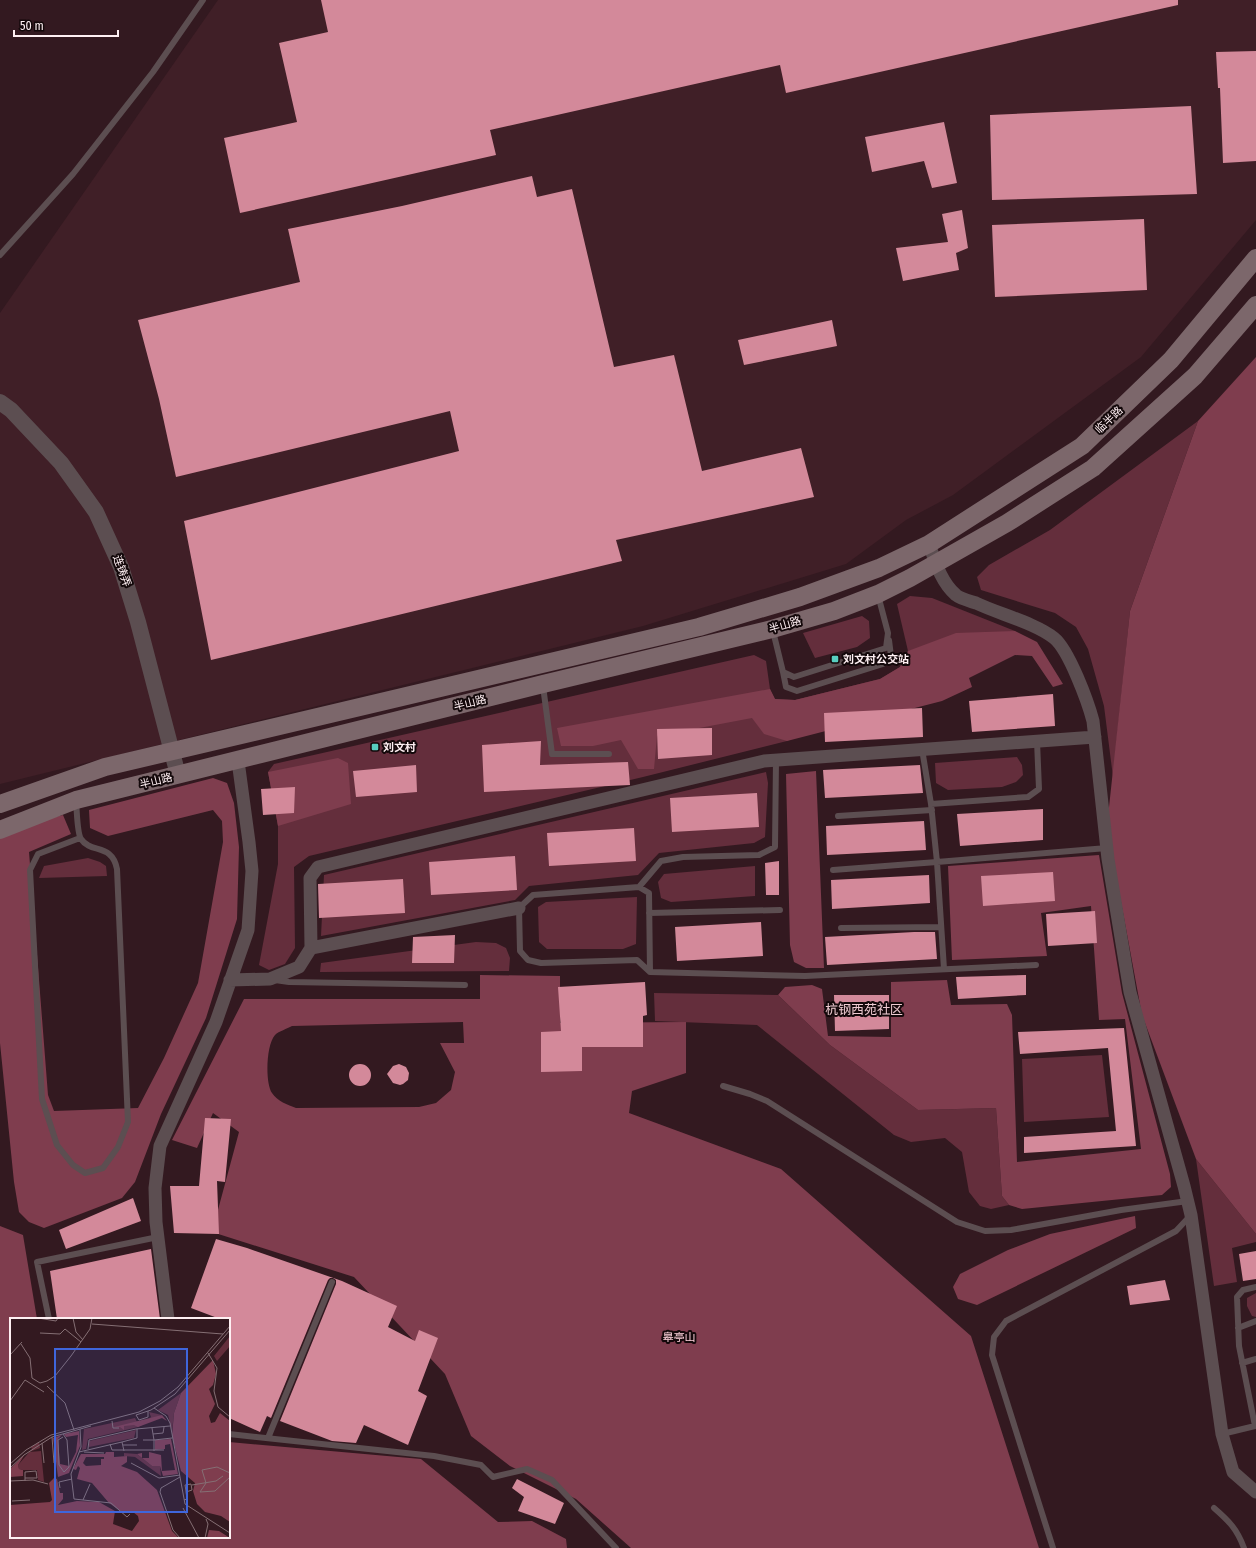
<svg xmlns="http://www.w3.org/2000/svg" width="1256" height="1548" viewBox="0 0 1256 1548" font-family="'Fira Sans Condensed','Noto Sans SC',sans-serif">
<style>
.built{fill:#401f27}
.green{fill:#642e3c}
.forest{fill:#7f3d4e;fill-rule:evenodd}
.building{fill:#d3899a}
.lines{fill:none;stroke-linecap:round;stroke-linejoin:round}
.service{stroke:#5c4e51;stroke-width:6}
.minor{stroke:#5c4e51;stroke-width:13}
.tertiary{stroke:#5c4e51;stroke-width:16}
.secondary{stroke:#7c676b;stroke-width:18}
.poi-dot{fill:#58cec0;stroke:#13080a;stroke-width:1.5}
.labels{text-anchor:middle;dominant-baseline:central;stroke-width:4;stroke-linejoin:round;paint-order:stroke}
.street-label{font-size:11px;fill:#fff0f3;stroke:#13080a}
.poi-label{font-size:11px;font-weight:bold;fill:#fff0f3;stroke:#13080a;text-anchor:start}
.park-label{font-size:11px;fill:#ffd4dd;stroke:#13080a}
.quarter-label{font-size:13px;fill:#efcbd2;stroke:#13080a}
.inset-road{fill:none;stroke:#856f74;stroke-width:1}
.view{fill:#3f66dc;fill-opacity:0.15;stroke:#3f66dc;stroke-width:2}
.inset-edge{fill:none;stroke:#fff0f3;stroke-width:2}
</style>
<rect width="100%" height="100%" fill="#331920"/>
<path class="built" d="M218 0H1256V220L1141 357 953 495 906 520 846 564 643 626 0 784V313Z"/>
<path class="green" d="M1198 421 1130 611 1113 777 1104 706 1088 649 1076 627 1055 613 981 590 977 577 989 565 1050 530Z
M910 596 932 598 1015 631 787 741 643 777 309 856 294 867 295 948 285 964 269 970 259 965 278 864V826L268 772 274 764 754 655 766 661 770 689 775 699 795 700 880 679 900 667 908 651 897 604Z
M862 616 869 621 870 638 857 647 815 658 803 633Z
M1017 757 1022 765 1023 775 1016 782 1002 787 948 790 936 783 935 763Z
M766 772 768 783 765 837 754 843 659 853 638 875 529 886 515 900 321 936 324 875Z
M88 858 100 862 106 866 107 876 39 878 44 866Z
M755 866V896L671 902 661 898 658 882 664 874Z
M637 897 636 944 623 949H547L539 942 538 907 546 902Z
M476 942 496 943 506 948 510 958 509 971 320 972 321 963Z
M654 993 778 995 830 1045 918 1110 996 1108 1002 1196 1009 1205 991 1209 980 1206 969 1192 962 1152 945 1138 911 1142 894 1135 757 1025 655 1021Z
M1102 1055 1109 1117 1024 1122 1022 1059Z
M1196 1159 1256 1234V1242L1232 1248 1237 1282 1214 1286Z
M1256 1293V1317L1252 1316 1247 1306V1298Z"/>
<path class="forest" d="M1256 357V1234L1196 1159 1142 1015 1107 826 1130 611 1198 421Z
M1015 631 1037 642 1063 684 1053 687 1032 656 1015 655 969 678 972 687 942 701 787 741 764 734 752 718 657 736 654 769H638L621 740 593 746H561L557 728 770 689 775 699 795 700 880 679 900 667 908 651 956 633Z
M338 758 348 763 351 804 278 826 268 772Z
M816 771 824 968H806L794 962 790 945 786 774Z
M213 778 227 783 234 803 239 847 237 919 206 1018 161 1114 135 1182 122 1198 44 1228 29 1222 19 1212 14 1182 0 1043V830L63 815 71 834 29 852 48 1095 54 1111 138 1108 164 1058 198 983 223 842 222 821 213 810 108 836 90 828 89 810Z
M1099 855 1122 993 1170 1174 1171 1187 1162 1195 1022 1209 1009 1205 1002 1196 996 1108 918 1110 830 1045 778 995 785 987 812 985 822 989 828 1036 891 1037V982L947 980 951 1005 1007 1004 1012 1015 1017 1162 1141 1149 1125 1019 1099 1020 1091 906 1041 913 1047 956 952 960 948 866Z
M480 975 560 976V1023L686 1022V1073L632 1091 629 1113 781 1169 971 1336 1039 1548H631L576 1499 510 1466 471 1436 445 1374 354 1277 212 1232 239 1132 213 1113 197 1148 172 1140 244 999H480ZM463 1022 464 1043H440L455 1072 451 1090 436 1103 419 1107 296 1108C288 1105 277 1101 272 1093 265 1083 266 1045 275 1035 279 1031 287 1029 292 1026Z
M1135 1216 1136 1228 977 1305 958 1299 953 1287 960 1274 1008 1250 1050 1234Z
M0 1226 23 1235 37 1319H11V1537H229V1442L421 1459 498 1522 532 1521 566 1539 567 1548H0Z"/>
<path class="building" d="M321 0H1178V5L786 93 780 65 490 130 496 155 240 213 224 138 297 122 279 43 328 32Z
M1256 51V161L1223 163 1220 88H1218L1216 52Z
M1191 106 1197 194 992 200 990 115Z
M944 122 957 183 932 188 924 161 872 172 865 137Z
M532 176 537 197 572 189 614 367 674 355 702 471 801 448 814 497 616 540 622 561 211 660 184 521 459 451 450 411 176 477 159 399 138 320 300 282 288 229 402 206Z
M962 210 968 248 956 253 959 270 903 281 896 248 948 242 942 214Z
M1144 219 1147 290 995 297 992 225Z
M832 320 837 346 744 365 738 340Z
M1053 694 1055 726 972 732 969 701Z
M922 708 923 737 825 742 824 713Z
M712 728V755L658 759 657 729Z
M541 741 540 765 628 762 630 785 484 792 482 745Z
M416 765 417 792 356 797 353 771Z
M920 765 923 793 825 798 823 770Z
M295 787 294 813 263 815 261 789Z
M757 793 759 827 672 832 670 798Z
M1043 809V840L960 846 957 814Z
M924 821 926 850 827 855 826 826Z
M634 828 636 861 549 866 547 833Z
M515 856 517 890 431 895 429 862Z
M779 861V895H766L765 863Z
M1053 872 1055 901 983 906 981 876Z
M929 875 930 903 832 909 831 880Z
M403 879 405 913 319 918 318 884Z
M1095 911 1097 943 1048 946 1046 914Z
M761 922 763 956 677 961 675 927Z
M914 932H935L937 959 827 965 825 937Z
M455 935 454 963H412L413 937Z
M1026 975V995L958 999 956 977Z
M645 982 647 1015 643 1016V1047H582V1071L541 1072V1032L561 1031 558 987Z
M834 995H889V1029L835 1031Z
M1124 1028 1136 1146 1024 1153V1137L1116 1131 1108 1048 1020 1054 1018 1032Z
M399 1064 406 1067 409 1073 408 1080 403 1084 400 1085 393 1083 387 1074 393 1066Z
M349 1075a11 11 0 1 1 22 0a11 11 0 1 1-22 0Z
M205 1118 231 1119 225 1182 217 1181 219 1234 174 1233 170 1186H199Z
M133 1198 141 1221 66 1249 59 1230Z
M216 1239 247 1248 342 1281 397 1306 388 1327 415 1341 419 1330 438 1338 418 1391 427 1396 408 1445 364 1425 356 1443 332 1441 280 1421 336 1284V1280L333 1278H330L328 1280 271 1418 267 1416 260 1432 229 1418V1319H220L191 1308Z
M151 1249 160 1319H57L50 1271Z
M1256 1251V1279L1243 1281 1239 1254Z
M1165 1280 1170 1300 1130 1305 1127 1286Z
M517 1479 564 1503 555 1524 518 1511 524 1497 512 1488Z"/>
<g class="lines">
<path class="service" d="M0 255 73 174 153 72 203 0
M773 631 783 672 794 677 886 648 888 633 878 595
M783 672 786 687 797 691 883 664 891 656 889 640
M543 686 552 754H609
M922 749 931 804 1028 797 1039 789 1037 741
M76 802C77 810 77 833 81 839 91 854 112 843 117 869L128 1122 118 1147 103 1168 85 1173 73 1165 57 1145 42 1099 30 870 38 854 80 838
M931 804 937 862 1107 848
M838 816 932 810
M833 870 937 862 944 969
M639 887 661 861 683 857 759 855 775 847 776 760
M649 913 780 910
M841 928 941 927
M650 972 649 893 639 887 533 895 519 908 520 951 528 960 541 963 637 960 650 972 805 976 1036 965
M275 980 289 982 465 985
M723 1086 750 1094 767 1101 957 1222 985 1231 1011 1230 1121 1210 1188 1201
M49 1319 37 1262 158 1237
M1238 1328 1256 1321
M1242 1363 1256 1359
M229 1434 434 1456 481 1465 493 1477 527 1469 552 1480 616 1548
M1222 1434 1255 1426 1239 1346 1237 1297 1243 1290 1256 1287
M268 1438 332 1282
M1214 1508C1229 1521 1237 1529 1244 1548
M1053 1548 992 1355 994 1337 1006 1321 1176 1231 1191 1215"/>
<path class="minor" d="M929 544C935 561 941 582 956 595 961 599 970 601 976 603 999 614 1035 623 1054 638 1069 650 1088 702 1093 721L1108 859 1130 992 1184 1186 1191 1215 1222 1434 1233 1472 1256 1492
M311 948 310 878 318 867 764 761 1095 737
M230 980 270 979 299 967 311 948 519 908
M168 1319 156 1222 155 1188 160 1146 216 1022 248 930 252 871 249 842 238 761"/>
<path class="tertiary" d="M0 402 11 410 61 463 96 512 121 567 138 622 178 775"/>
<path class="secondary" d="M0 804 105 767 699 627 800 597 879 568 929 544 1082 446 1171 360 1256 258
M0 830 76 800 543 684 772 629 834 611 878 594 910 578 1007 523 1093 468 1195 376 1256 305"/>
</g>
<g class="poi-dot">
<rect x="831" y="655" width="8" height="8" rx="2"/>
<rect x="371" y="743" width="8" height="8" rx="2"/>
</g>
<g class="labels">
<g class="street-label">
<text transform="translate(1109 420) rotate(-44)">临半路</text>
<text transform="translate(122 571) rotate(70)">连铸弄</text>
<text transform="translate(785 625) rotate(-16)">半山路</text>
<text transform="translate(470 703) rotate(-14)">半山路</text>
<text transform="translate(156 781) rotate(-14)">半山路</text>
</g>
<g class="poi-label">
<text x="843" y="659">刘文村公交站</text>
<text x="383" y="747">刘文村</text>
</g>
<g class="park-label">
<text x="679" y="1337">皋亭山</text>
</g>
<g class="quarter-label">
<text x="864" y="1009">杭钢西苑社区</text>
</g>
</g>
<g transform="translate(10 1318)">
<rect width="220" height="220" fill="#331920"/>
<path d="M220 18V28L207 43 204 38ZM171 75 164 95 162 113 158 97 148 92ZM139 94 152 97 128 109 78 121 76 131 72 132 74 111 125 100 127 104 138 102 141 99ZM126 112 124 120 79 129V123ZM29 124 30 130 19 134 31 133 34 164 28 162 27 152H13L9 151 8 147 22 131 21 129ZM114 135 127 136 142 148 150 147 151 158 125 139 114 138Z" fill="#642e3c"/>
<path d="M203 42 206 56 203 67 199 71 205 86 199 98 201 105 205 104 210 95 220 103V204L211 198 195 194 187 186 183 173 185 165 171 153 162 118 164 95 171 75ZM152 97 157 103 152 100 128 109 124 107 114 108V112L110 109H104ZM69 113 70 128 59 155 48 159 43 120 52 117 48 121 50 146 59 148 66 134 68 117 56 119 54 116ZM161 121 168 156 153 158 150 148H142L127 136 132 135V140H139V134L151 137 152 153 165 152 160 126 155 127V131L145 132V122ZM96 134H104V139L117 138V144L111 148 127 154 147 172 162 213 169 220H0V187L40 184 42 182 39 165 44 160 47 161 50 175H53V181L48 187 67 183 89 184 105 193 103 206 122 213 129 203 128 198 123 194 113 195 99 185 82 165 67 161 70 150 68 148 66 152 63 151 71 136H95ZM76 139H94V141H91V147L76 148 73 145ZM15 136 8 147 9 151 13 152V158L0 159V151ZM199 212 209 213 220 220H197Z" fill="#7f3d4e" fill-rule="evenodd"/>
<path class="inset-road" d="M28 0 46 3 48 0M63 0 66 14 73 22M82 6 213 16M30 15 50 16 55 11 71 24M11 26 20 40 22 60 30 65 37 63 45 58 61 38 80 11 82 0M198 35 207 50 204 73 208 89 220 99M0 37 12 24M37 68 55 85 64 112M0 83 15 62 34 74M144 90 156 98 160 105 175 186 220 215M126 97 129 102 138 99V93M126 97 141 92 165 76 220 12M102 103 103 110H109M142 110 143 116 153 115 154 109M70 111 71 129 61 156 64 181 101 185 117 199 120 196M53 116 57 122 59 149 54 154 49 147 48 122 53 119M143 116 144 122 162 120M42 119 44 145M133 122H144V133M112 124 127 120V111M32 125 34 145M100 126 102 132H154M113 127H127M78 131 79 122 126 111 160 108M69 134 112 124 114 133M74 134 94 135M121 145 149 160 170 157M0 146 16 132 41 117 129 94 150 83 168 69 220 8M0 150 14 137 42 119 81 108M220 155 207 149 192 152 196 165 190 174 205 173 220 159M170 159 151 170 150 174 163 212 170 220M0 163 23 162 38 166M15 163V154L26 153 27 160H15M182 167 206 163 213 158M50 170 49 164 62 161M73 182 80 166M174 182 177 181 176 174V173L175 167 181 166 182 172 176 174M2 183 20 182M173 190 189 220M195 220 198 206 196 201"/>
<path class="view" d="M45 31H177V194H45Z"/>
<rect width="220" height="220" class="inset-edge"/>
</g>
<path d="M14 30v6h104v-6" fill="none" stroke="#fff0f3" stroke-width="2"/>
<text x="20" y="30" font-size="12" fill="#fff0f3" stroke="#13080a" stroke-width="3" paint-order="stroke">50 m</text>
</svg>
